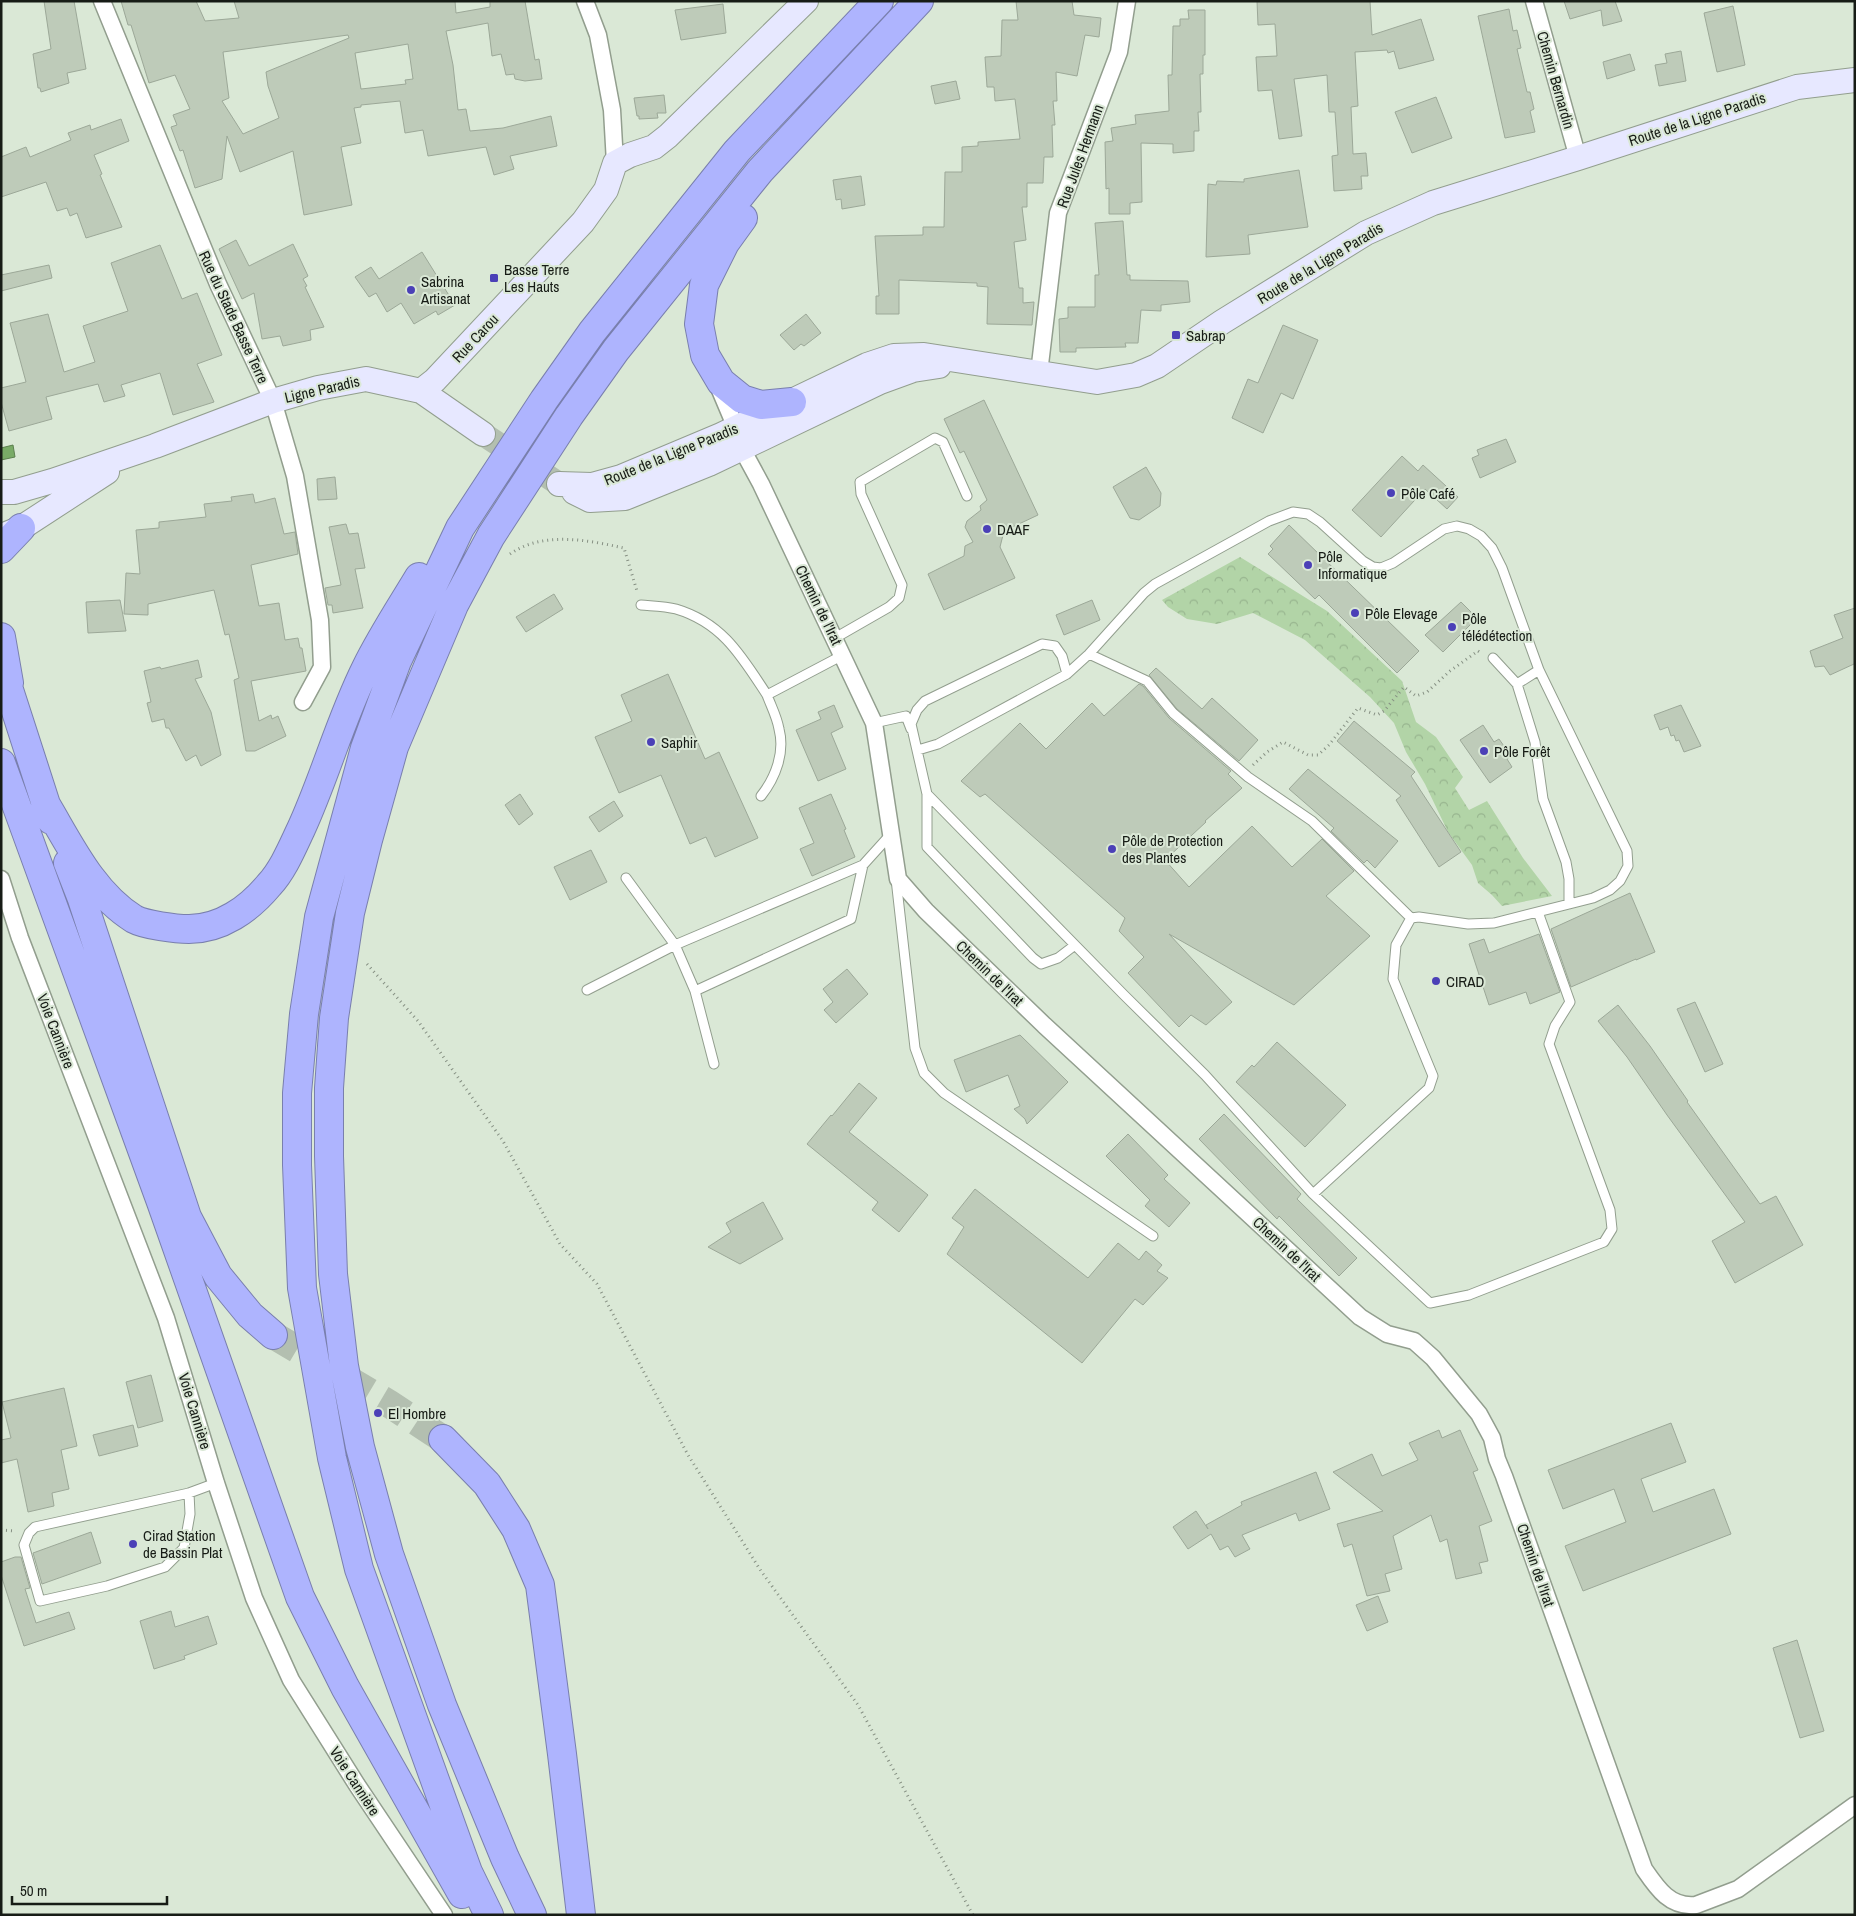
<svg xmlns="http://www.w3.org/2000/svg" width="1856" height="1916" viewBox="0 0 1856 1916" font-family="'Archivo Narrow',sans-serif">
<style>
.forest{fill:url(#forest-crowns)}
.water{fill:#79ab67;stroke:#5c804f}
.building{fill:#becbb9;stroke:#9ca898;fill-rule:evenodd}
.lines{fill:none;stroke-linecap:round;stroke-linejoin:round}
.secondary-tunnel{stroke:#b3bfb0;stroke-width:24;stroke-dasharray:24 12;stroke-linecap:butt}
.highway-tunnel{stroke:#b3bfb0;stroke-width:28;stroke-dasharray:28 14;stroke-linecap:butt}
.lane-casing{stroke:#929e8e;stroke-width:11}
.street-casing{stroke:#929e8e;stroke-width:19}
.secondary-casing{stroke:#929e8e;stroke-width:26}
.highway-casing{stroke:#797fad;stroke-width:30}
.path{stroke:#869083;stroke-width:3;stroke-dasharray:1 4;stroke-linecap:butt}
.lane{stroke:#fff;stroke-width:9}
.street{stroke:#fff;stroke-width:16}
.secondary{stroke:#e7e8ff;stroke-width:24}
.highway{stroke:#aeb4fe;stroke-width:28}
.poi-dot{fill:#4b40b7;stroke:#dae8d6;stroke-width:2}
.labels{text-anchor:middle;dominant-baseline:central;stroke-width:4;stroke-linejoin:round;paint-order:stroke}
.street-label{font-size:15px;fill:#171c16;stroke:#dae8d6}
.poi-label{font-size:15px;fill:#171c16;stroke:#dae8d6;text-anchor:start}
</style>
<defs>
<pattern id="forest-crowns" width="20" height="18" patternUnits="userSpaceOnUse" patternTransform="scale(1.25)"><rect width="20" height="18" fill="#b2d4a7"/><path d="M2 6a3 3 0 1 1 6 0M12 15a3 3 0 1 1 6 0" fill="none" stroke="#98b58f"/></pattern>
</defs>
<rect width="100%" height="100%" fill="#dae8d6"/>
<path class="forest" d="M1240 557 1327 611 1402 681 1416 722 1436 737 1463 777 1455 788 1469 810 1487 801 1523 858 1552 896 1502 906 1492 895 1478 883 1472 865 1448 832 1425 784 1406 752 1394 723 1370 697 1305 640 1253 613 1217 624 1187 619 1168 607 1162 600Z"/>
<path class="water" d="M13 445 15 457 1 460V448Z"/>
<path class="building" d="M44 1H74L86 69 67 73 69 83 41 92 40 88H38L33 54 51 49Z
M121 1H196L205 21 239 18 234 1H455L456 13 490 7V1H525L535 60 539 59 542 79 525 81 515 79 514 74 506 75 501 54 492 56 488 23 446 31 453 65 458 110 466 109 470 131 503 128 551 116 557 146 510 156 514 169 494 175 486 147 428 156 423 130 405 133 400 101 361 105V107L354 108 361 143 341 147 352 205 304 215 293 151 240 172 227 136 222 179 195 188 183 150 180 151 171 127 177 125 173 115 190 109 175 75 149 83 131 25H128ZM348 35 349 38 266 72 268 86 279 118 243 134 222 101 229 98 223 52ZM408 44 413 79 405 80 406 84 361 89 355 53Z
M1016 1H1072L1074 15 1101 18 1099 37 1085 35 1077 76 1056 72 1057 101H1053L1055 125H1052L1053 157H1044L1043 183H1027V207H1022L1026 240 1014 242 1019 288H1023V303L1034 302 1032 325 987 324 988 287 977 286V283L899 280V314H876V296H879L875 236 923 235V227H944L945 172H962V147L978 146V142L1020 139 1015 99 995 101 994 87H987L985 57 1001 56 1002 20H1018Z
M1257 1H1370L1372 35 1421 19 1434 60 1399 69 1394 51 1388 53 1387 50 1355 52 1358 106 1351 107 1353 154 1366 153 1368 176H1361L1362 189 1334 191 1332 156 1338 155 1335 112H1329L1327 75 1294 79 1302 136 1279 139 1272 90 1258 91 1256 57 1277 56 1275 24 1258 25Z
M1564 1H1615L1622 21 1603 26 1601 10 1570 19Z
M723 4 726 33 681 40 675 10Z
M1733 6 1745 65 1717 72 1704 13Z
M1509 9 1513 31 1517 30 1521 48 1517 49 1527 92H1530L1534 109 1530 111 1535 132 1505 138 1478 16Z
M1188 10H1205V55H1203V74H1200L1201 112H1198L1199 131H1194V151L1173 153V144L1141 143 1142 202 1130 203V214H1109V188L1106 189 1105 142 1113 141 1111 128 1136 124 1135 115 1169 111 1168 75H1172L1173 26H1180V19H1189Z
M1681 51 1686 81 1659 86 1655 65 1667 63 1665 54Z
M1630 54 1635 70 1607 79 1603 62Z
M956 81 960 99 935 104 931 86Z
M664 95 666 113H657L658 118 639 119V116H637L634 98Z
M1436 97 1452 138 1412 153 1395 112Z
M121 119 129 141 94 155 102 174 100 175 122 227 86 238 77 213 70 216 67 208 57 211 46 182 1 197V157L26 147 30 157 71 140 68 133 90 125 91 130Z
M1299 170 1308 227 1248 235 1250 254 1206 257 1208 184 1216 185 1217 181 1244 182V179Z
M861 176 865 205 842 209 841 199 836 200 833 180Z
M1123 221 1127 275H1130V280L1188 281 1190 302 1161 305V311L1141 310 1138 343H1125L1126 347 1076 348V352H1060L1059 319 1068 318V307H1095V275H1099L1095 223Z
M236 240 249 266 293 244 308 276 303 279 307 286 305 287 324 327 310 330 311 340 283 346 280 336 262 339 254 293 242 299 219 249Z
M160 245 182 299 197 293 222 355 197 364 214 402 173 415 160 373 121 385 125 396 104 402 98 384 46 397 52 419 9 431 1 402V388L26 382 10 323 48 314 64 372 95 362 83 326 128 311 111 263Z
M422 252 455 305 438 315 436 311 414 324 401 303 387 312 376 293 369 297 355 277 371 267 379 279Z
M49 265 52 278 1 291V275Z
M806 314 821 333 804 346 801 344 794 350 780 335Z
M1283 325 1318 340 1293 399 1281 393 1263 433 1232 418 1248 379 1258 383Z
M984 400 1038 515 1004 531 1000 547 1015 578 944 610 928 574 964 556 965 546 973 542 965 527 967 521 981 510 980 506 987 500 964 451 960 453 944 419Z
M1506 439 1516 462 1480 478 1472 458 1479 455 1477 450Z
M1402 456 1418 471 1423 465 1458 497 1447 509 1425 489 1381 537 1352 510Z
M1146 467 1161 493 1160 506 1139 520 1130 518 1113 487Z
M335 477 337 499 318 500 317 479Z
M253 494 255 503 275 498 284 534 295 532 298 554 251 565 259 606 279 603 285 640 298 638 300 648H302L306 671 251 681 259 721 271 715 272 719 278 716 286 736 255 751H246L234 680 239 678 229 634 225 635 214 590 148 604V615L124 614 126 573 140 574 136 530 159 528V522L206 517 204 504 232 501 231 497Z
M346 524 349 534 358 533 365 568 355 569 363 608 333 613 332 605H328L325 588 341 585 329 527Z
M1289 525 1419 651 1397 673 1319 595 1315 599 1268 554 1273 549 1270 546Z
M554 594 563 609 526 632 516 617Z
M120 600 126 631 88 633 86 602Z
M1092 600 1100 620 1064 635 1056 615Z
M1461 602 1477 618 1443 652 1425 635Z
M1855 608V665L1854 664 1830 675 1824 666 1815 667 1810 651 1843 638 1834 615Z
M198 660 202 677 195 679 211 712 221 755 201 766 196 755 186 761 169 728H166L164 719 152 722 147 703 151 702 144 671 160 667 161 669Z
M1156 668 1202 709 1212 698 1258 740 1239 761 1177 709 1149 675Z
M668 674 705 759 719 752 758 838 715 857 706 837 690 844 661 775 619 793 595 737 632 721 621 695Z
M1139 684 1143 686 1169 718 1231 771 1228 774 1242 788 1205 821 1206 822 1165 860 1189 887 1252 826 1292 867 1322 839 1354 871 1326 896 1370 936 1294 1005 1169 934 1232 1002 1206 1025 1191 1015 1179 1027 1128 973 1144 957 1119 931 1125 918 985 794 980 797 961 781 1020 723 1046 749 1092 703 1104 716Z
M834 705 843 727 831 733 846 769 818 781 796 730 821 719 818 712Z
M1681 705 1701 746 1684 752 1679 740 1676 741 1674 735 1671 736 1668 727 1660 730 1654 715Z
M1354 721 1415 772 1411 776 1461 852 1439 867 1396 800 1401 796 1337 741Z
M1483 725 1494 742 1499 739 1511 756 1507 759 1512 767 1490 783 1460 740Z
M1308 769 1398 841 1375 868 1367 860 1364 863 1331 831 1334 828 1289 789Z
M520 794 533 814 519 825 505 805Z
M831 794 846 829 844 830 855 857 812 876 800 849 814 843 799 808Z
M614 801 623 816 599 832 589 817Z
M591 850 607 882 570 900 554 867Z
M1630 893 1655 952 1636 960V959L1571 987 1551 929Z
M1539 934 1560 992 1530 1004 1526 992 1489 1005 1469 944 1484 939 1489 953Z
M847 969 868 994 836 1023 824 1010 833 1002 823 989Z
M1695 1002 1723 1064 1705 1072 1677 1009Z
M1618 1005 1650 1046 1688 1101 1687 1102 1760 1204 1776 1196 1803 1245 1735 1283 1712 1241 1745 1222 1667 1115 1627 1057 1598 1021Z
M1020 1035 1068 1082 1027 1124 1025 1119 1014 1109 1020 1106 1008 1075 966 1092 954 1060Z
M1277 1042 1346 1105 1305 1147 1236 1082 1252 1065 1254 1067Z
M859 1083 877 1098 849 1132 928 1195 899 1232 872 1210 878 1202 807 1144 831 1115 832 1116Z
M1224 1114 1301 1194 1297 1199 1357 1258 1339 1276 1279 1216 1277 1219 1199 1139Z
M1128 1134 1168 1175 1164 1179 1190 1203 1169 1227 1145 1206 1150 1200 1106 1156Z
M975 1189 1088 1278 1118 1243 1139 1260 1146 1251 1162 1265 1157 1271 1168 1278 1143 1305 1135 1299 1082 1363 947 1254 964 1227 952 1218Z
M763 1202 783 1239 740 1264 708 1247 731 1232 726 1223Z
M151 1375 163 1421 138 1428 126 1382Z
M64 1388 77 1446 61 1450 69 1489 52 1493 54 1506 28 1512 17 1459 1 1463V1440L11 1438 2 1402Z
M1671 1423 1686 1462 1641 1479 1653 1512 1714 1489 1731 1534 1583 1591 1565 1546 1626 1522 1614 1489 1563 1509 1548 1470Z
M133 1425 138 1446 99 1456 93 1435Z
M1439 1430 1442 1438 1460 1430 1478 1470 1473 1472 1492 1521 1479 1526 1488 1561 1479 1563 1482 1573 1456 1579 1447 1539 1440 1542 1431 1515 1393 1536 1402 1569 1385 1574 1390 1591 1367 1596 1352 1544 1344 1547 1337 1524 1383 1511 1333 1472 1372 1454 1382 1476 1418 1460 1409 1443Z
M1316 1472 1330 1509 1299 1521 1296 1513 1242 1535 1250 1549 1235 1557 1228 1546 1220 1550 1211 1534 1188 1549 1173 1527 1196 1511 1208 1529 1206 1525 1242 1505 1241 1502Z
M91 1532 101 1563 42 1584 33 1553Z
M15 1557H21L30 1588 25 1589 36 1623 69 1612 75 1629 24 1646 1 1575V1562Z
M1378 1596 1388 1622 1367 1631 1356 1605Z
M171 1611 175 1627 208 1616 217 1644 184 1656 185 1659 154 1669 140 1621Z
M1797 1640 1824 1731 1800 1738 1773 1648Z"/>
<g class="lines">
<path class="secondary-tunnel" d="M483 434 559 484"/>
<path class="highway-tunnel" d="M273 1335 388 1403 443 1439"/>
<defs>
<path id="lane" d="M641 605C652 606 665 606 676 609 723 623 742 657 767 695
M835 638 889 607 899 598 902 585 861 494 860 482 935 438 943 442 967 496
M1089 654 1147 681 1173 713 1248 777 1312 821 1411 918
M1493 658 1517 684 1539 670
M1067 674 1062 656 1055 646 1042 644 925 701 917 710 911 724 927 794V847L1033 958 1041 964 1058 958 1075 945
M1517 684 1535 742 1543 799 1566 862 1569 879V904
M874 723 906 716 911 729
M918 750 938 744 1067 674 1089 654 1144 593 1155 584 1269 521 1293 512 1308 514 1320 522 1363 561 1373 567 1381 568 1393 563 1444 529 1457 526 1469 529 1481 536 1492 548 1502 568 1539 670 1627 851 1628 866 1620 881 1610 890 1593 898 1494 923 1468 924 1419 917 1411 918
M927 794 1124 995 1205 1075 1313 1194 1430 1303 1469 1295 1604 1242 1612 1229 1610 1210 1549 1044 1555 1026 1570 1002 1538 912
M761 796C776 777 785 752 779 729 777 717 771 706 767 695L843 655
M626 878 675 945 695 991 714 1064
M896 879 915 1048 924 1073 944 1093 1153 1236
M587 990 675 945 863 865
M695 991 851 919 863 865 891 834
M1313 1194 1429 1088 1433 1076 1393 979 1396 945 1411 918
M189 1493 190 1514 184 1548 165 1567 107 1586 40 1601 24 1545 29 1533 35 1527 189 1493 216 1483"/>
<path id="street" d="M102 1 218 284 273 401 295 476 320 620 322 667 303 702
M585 1 598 35 612 110 615 163
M1534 1 1578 158
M1039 373 1058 213 1119 52 1127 1
M717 383 736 428 742 449 761 484 874 723 898 879 926 911 1044 1025 1360 1317 1387 1334 1414 1341 1433 1358 1479 1414 1492 1438 1497 1459 1504 1476 1644 1869C1657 1888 1670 1908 1696 1905L1738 1889 1855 1805
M1 879 20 938 166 1318 216 1483 254 1598 291 1680 357 1785 444 1915"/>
<path id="secondary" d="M421 391 435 380 583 222 606 190 615 163 630 155 654 147 668 136 806 1
M559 484 592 485 621 477 721 435 867 365 894 356 924 355 1097 382 1136 375 1157 366 1222 322 1366 233 1433 203 1578 158 1797 87 1855 80
M1 492H14L52 481 155 446 273 401 318 388 366 379 421 391 483 434
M574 492 590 500 625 498 709 464 880 382 913 370 939 366
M4 535 21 528 107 472"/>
<path id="highway" d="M743 218 725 243 704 285 699 324 705 355 721 382 742 399 761 405 792 402
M1 549 21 528
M1 637 9 683
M1 665 51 820
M1 763 161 1202 300 1597 345 1687 462 1894
M45 803C69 843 92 893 134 919 145 925 176 929 189 929 221 929 249 909 269 885 283 870 292 848 301 829 325 777 340 720 366 668 381 637 401 607 419 577
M68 863 82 899 187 1217 218 1276 250 1315 273 1335
M443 1439 487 1484 516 1529 540 1585 562 1754 581 1915
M489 1915 468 1872 359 1569 332 1458 302 1288 297 1165V1093L304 1014 319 917 365 748 397 661 460 528 544 400 592 332 737 151 879 1
M532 1915 505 1858 442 1705 389 1554 360 1447 344 1366 333 1274 329 1156V1088L334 1018 350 913 368 840 394 747 454 605 491 536 569 416 616 350 760 171 919 1"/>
</defs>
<use href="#lane" class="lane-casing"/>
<use href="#street" class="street-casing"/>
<use href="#secondary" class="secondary-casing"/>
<use href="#highway" class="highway-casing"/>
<path class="path" d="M510 554C543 531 587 540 624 548L637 591
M1253 765 1267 752 1283 742 1308 755H1318L1329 745 1358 708 1377 715 1384 711 1404 687 1416 696 1427 692 1450 671 1478 651 1481 653
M367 964 418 1021 503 1141 560 1244 597 1284 688 1455 761 1571 858 1705 973 1915
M1 1530 15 1531"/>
<use href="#lane" class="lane"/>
<use href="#street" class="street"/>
<use href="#secondary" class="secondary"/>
<use href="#highway" class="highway"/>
</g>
<g class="poi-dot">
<rect x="489" y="273" width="10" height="10" rx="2.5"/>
<circle cx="411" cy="290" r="5"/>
<rect x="1171" y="330" width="10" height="10" rx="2.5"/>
<circle cx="1391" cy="493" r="5"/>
<circle cx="987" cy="529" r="5"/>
<circle cx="1308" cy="565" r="5"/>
<circle cx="1355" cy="613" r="5"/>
<circle cx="1452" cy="627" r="5"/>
<circle cx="651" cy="742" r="5"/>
<circle cx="1484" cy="751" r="5"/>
<circle cx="1112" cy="849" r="5"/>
<circle cx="1436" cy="981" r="5"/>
<circle cx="378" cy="1413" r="5"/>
<circle cx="133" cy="1544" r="5"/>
</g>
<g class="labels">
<g class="street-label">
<text transform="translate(1556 80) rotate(74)">Chemin Bernardin</text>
<text transform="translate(1697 119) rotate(-18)">Route de la Ligne Paradis</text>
<text transform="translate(1080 156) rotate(-70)">Rue Jules Hermann</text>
<text transform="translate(1320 263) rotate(-31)">Route de la Ligne Paradis</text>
<text transform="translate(234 317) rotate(65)">Rue du Stade Basse Terre</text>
<text transform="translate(475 338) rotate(-47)">Rue Carou</text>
<text transform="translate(322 389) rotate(-13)">Ligne Paradis</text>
<text transform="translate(671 454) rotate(-22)">Route de la Ligne Paradis</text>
<text transform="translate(819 605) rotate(64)">Chemin de l'Irat</text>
<text transform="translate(990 973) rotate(44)">Chemin de l'Irat</text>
<text transform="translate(56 1031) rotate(69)">Voie Cannière</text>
<text transform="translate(1287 1249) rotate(43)">Chemin de l'Irat</text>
<text transform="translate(195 1411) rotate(73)">Voie Cannière</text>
<text transform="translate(1536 1565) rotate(71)">Chemin de l'Irat</text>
<text transform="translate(355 1781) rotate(57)">Voie Cannière</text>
</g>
<g class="poi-label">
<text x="504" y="269">Basse Terre<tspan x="504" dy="17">Les Hauts</tspan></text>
<text x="421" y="281">Sabrina<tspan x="421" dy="17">Artisanat</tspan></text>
<text x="1186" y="335">Sabrap</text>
<text x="1401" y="493">Pôle Café</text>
<text x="997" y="529">DAAF</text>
<text x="1318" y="556">Pôle<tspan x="1318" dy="17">Informatique</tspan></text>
<text x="1365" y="613">Pôle Elevage</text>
<text x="1462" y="618">Pôle<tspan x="1462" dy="17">télédétection</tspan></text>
<text x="661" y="742">Saphir</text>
<text x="1494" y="751">Pôle Forêt</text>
<text x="1122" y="840">Pôle de Protection<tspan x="1122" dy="17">des Plantes</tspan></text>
<text x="1446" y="981">CIRAD</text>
<text x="388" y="1413">El Hombre</text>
<text x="143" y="1535">Cirad Station<tspan x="143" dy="17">de Bassin Plat</tspan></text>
</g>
</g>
<rect width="1856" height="1916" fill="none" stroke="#171c16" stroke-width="5"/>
<path d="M12 1896v8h155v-8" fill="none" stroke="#171c16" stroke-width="2.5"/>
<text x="20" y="1896" font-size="15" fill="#171c16" stroke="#dae8d6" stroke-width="4" paint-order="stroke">50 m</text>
</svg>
